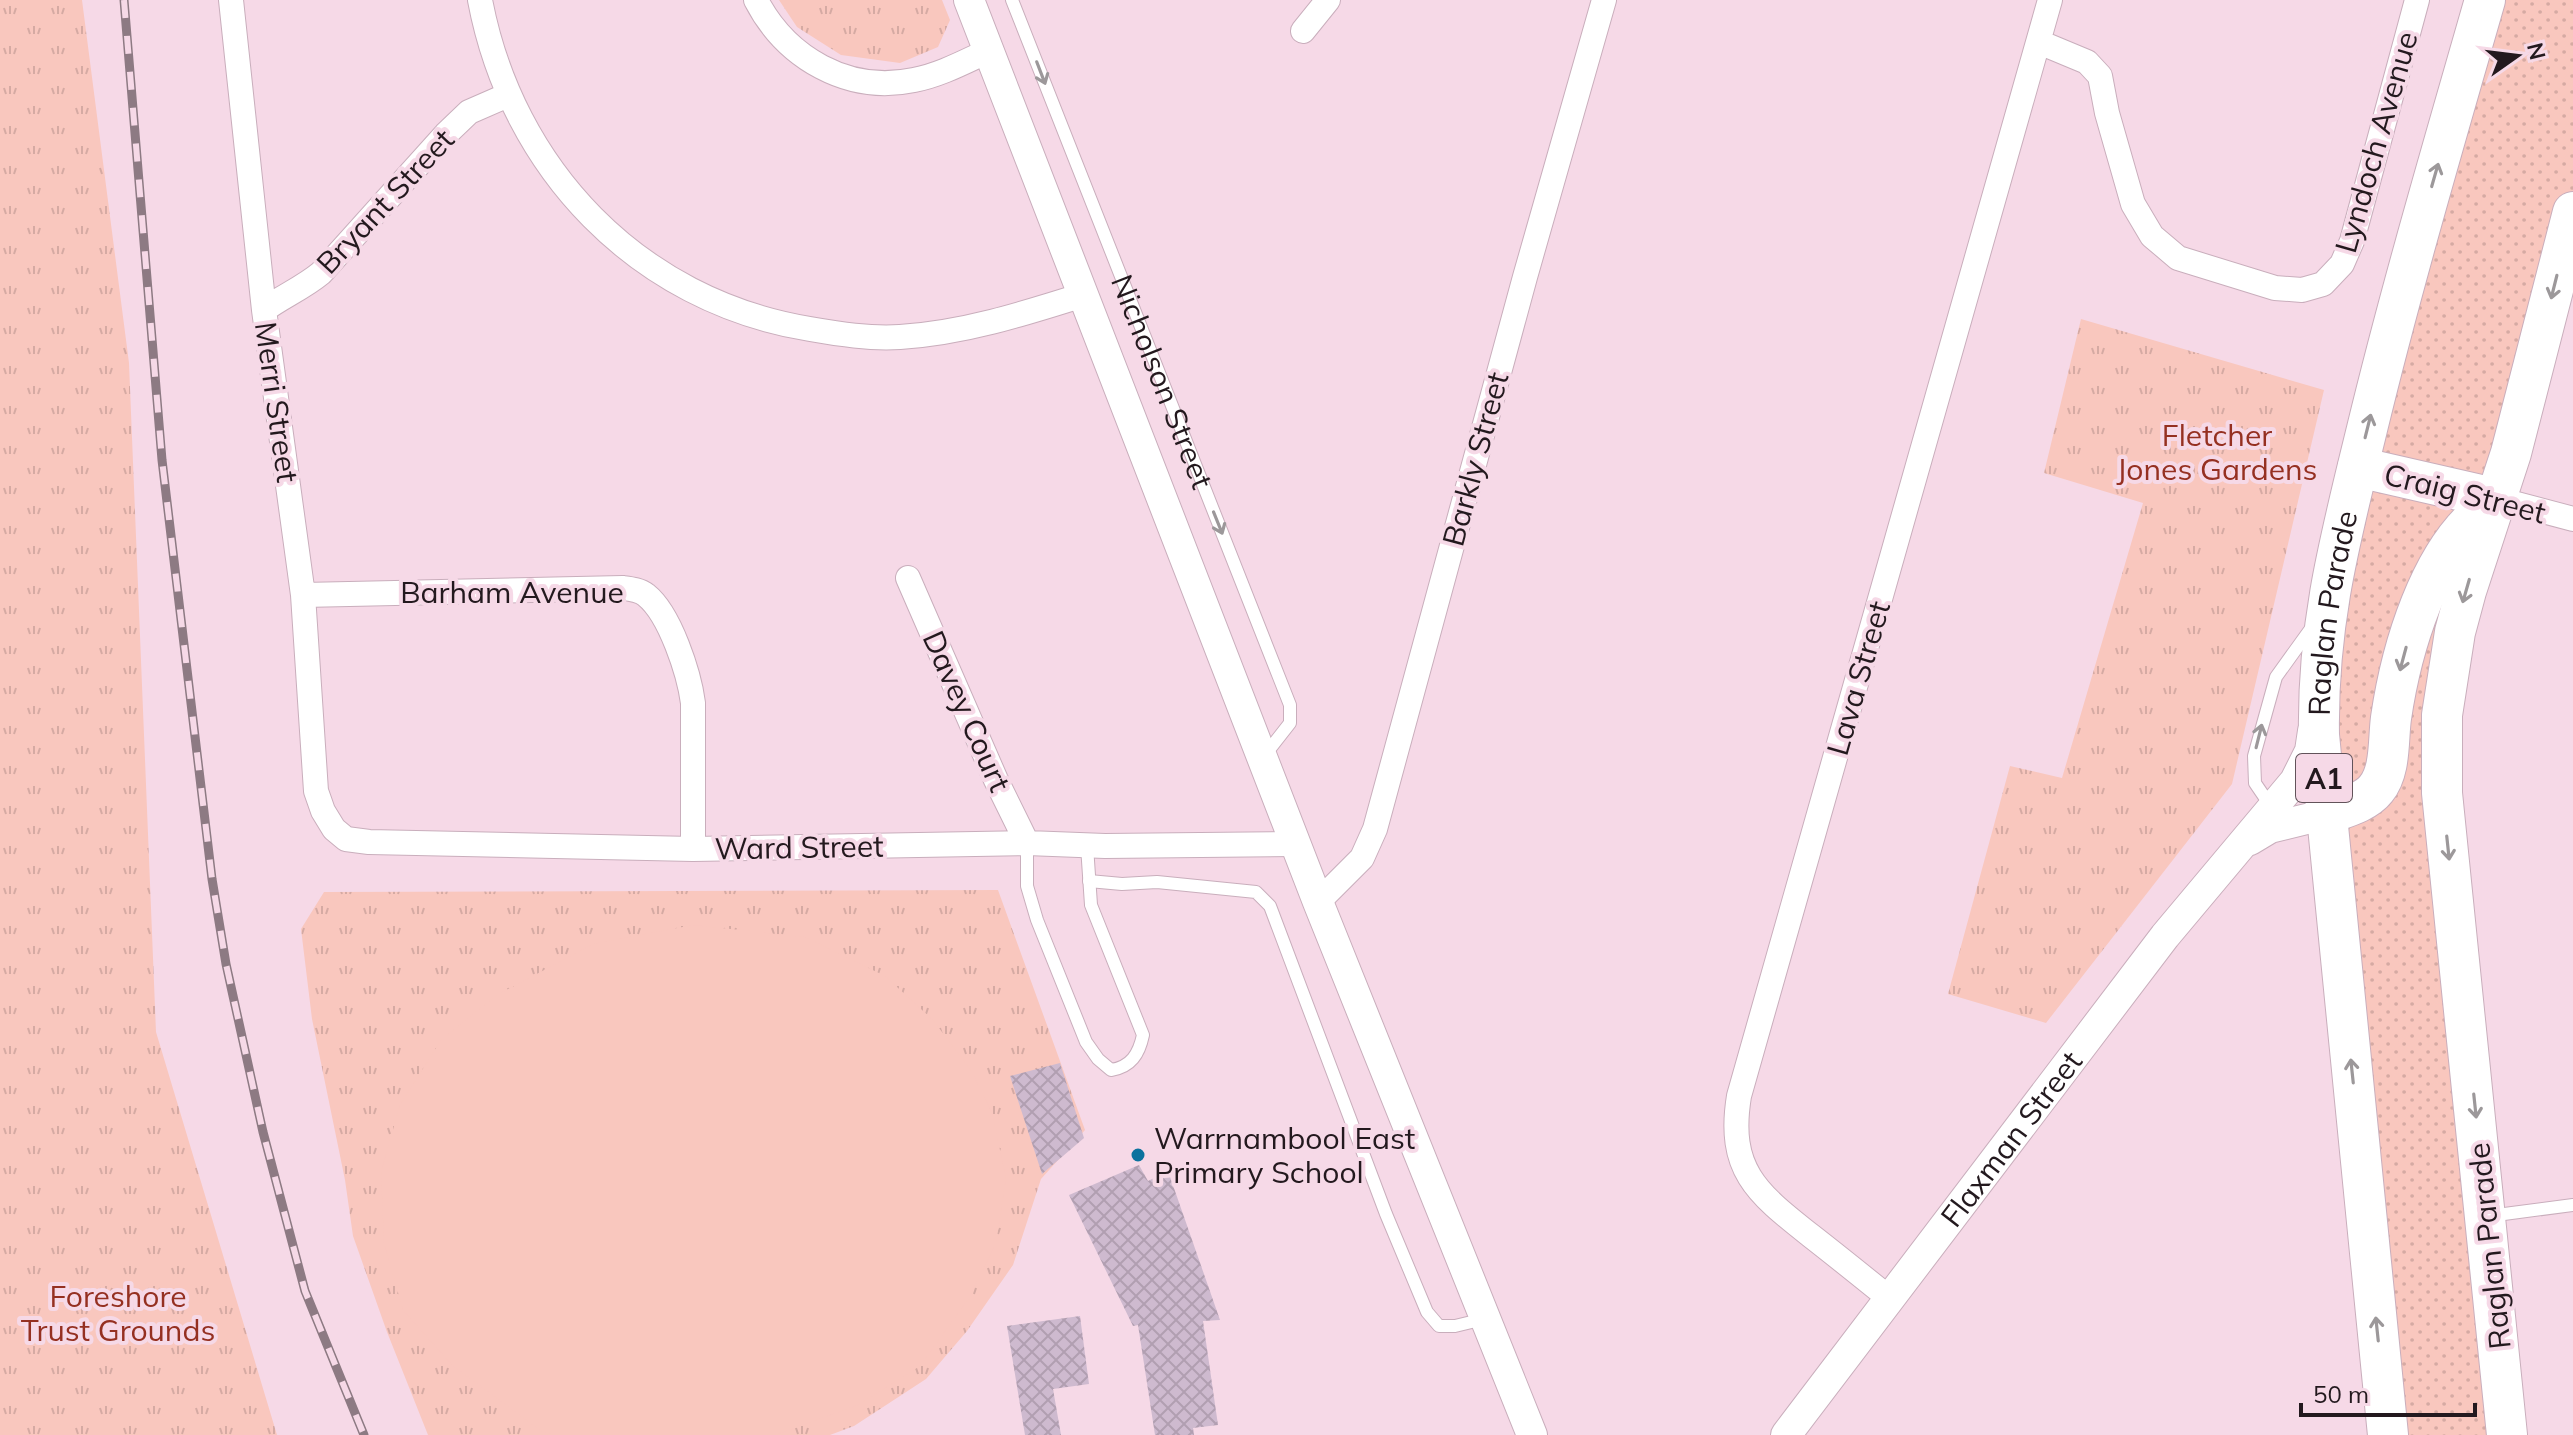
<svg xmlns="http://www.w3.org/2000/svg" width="2573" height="1435" viewBox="0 0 2573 1435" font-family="Mulish,sans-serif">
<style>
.grass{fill:url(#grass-dots)}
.park{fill:url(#park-tufts)}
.garden{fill:#f9c7be}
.building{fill:url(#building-cross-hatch)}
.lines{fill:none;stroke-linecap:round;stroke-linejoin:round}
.service-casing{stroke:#c9aebc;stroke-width:14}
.minor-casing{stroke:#c9aebc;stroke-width:26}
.tertiary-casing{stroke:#c9aebc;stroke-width:32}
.trunk-casing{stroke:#c9aebc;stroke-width:42}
.service{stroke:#fff;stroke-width:12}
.minor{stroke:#fff;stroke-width:24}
.tertiary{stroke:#fff;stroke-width:30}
.trunk{stroke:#fff;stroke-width:40}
.rail-casing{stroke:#8d7a83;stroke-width:9}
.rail{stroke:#f6d9e7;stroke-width:6;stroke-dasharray:18;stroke-linecap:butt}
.oneway{stroke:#9c989a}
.poi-dot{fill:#0b729e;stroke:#f6d9e7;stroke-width:3}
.labels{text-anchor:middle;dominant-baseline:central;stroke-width:8;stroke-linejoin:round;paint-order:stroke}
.shield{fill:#f6d9e7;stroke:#62535a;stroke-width:2}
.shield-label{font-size:28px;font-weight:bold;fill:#23191e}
.street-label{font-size:30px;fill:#23191e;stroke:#f6d9e7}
.park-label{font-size:30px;fill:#953021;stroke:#f6d9e7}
.poi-label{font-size:30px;fill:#23191e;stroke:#f6d9e7;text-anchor:start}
</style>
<defs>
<pattern id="grass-dots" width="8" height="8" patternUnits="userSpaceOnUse" patternTransform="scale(2)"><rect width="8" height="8" fill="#f9c7be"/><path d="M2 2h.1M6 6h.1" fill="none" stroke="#d5aaa3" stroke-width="1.8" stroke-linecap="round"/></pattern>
<pattern id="park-tufts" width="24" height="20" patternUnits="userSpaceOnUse" patternTransform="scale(2)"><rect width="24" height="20" fill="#f9c7be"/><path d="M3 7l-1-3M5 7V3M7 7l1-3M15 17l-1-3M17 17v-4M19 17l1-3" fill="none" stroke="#d5aaa3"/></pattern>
<pattern id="building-cross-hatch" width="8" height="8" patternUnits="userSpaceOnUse" patternTransform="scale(2)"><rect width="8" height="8" fill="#cebacf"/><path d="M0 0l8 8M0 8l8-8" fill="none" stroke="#b19fb1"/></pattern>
</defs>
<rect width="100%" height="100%" fill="#f6d9e7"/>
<path class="grass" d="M2487 0H2573V212L2448 671 2507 1435H2389L2318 701Z"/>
<path class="park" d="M0 0H82L129 363 156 1032 277 1435H0Z
M779 0H942L950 20 938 47 900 63 841 55 797 27Z
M2081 319 2324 390 2232 784 2046 1023 1948 994 2010 766 2062 778 2143 503 2044 473Z
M998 890 1085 1130 1041 1179 1013 1265 967 1331 926 1379 854 1426 830 1435H428L387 1332 353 1236 345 1180 312 1019 301 929 324 892Z"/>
<path class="garden" d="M693 925 805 937 885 976 933 1020 972 1072 992 1113 1006 1178 996 1243 969 1298 920 1366 858 1405 775 1435H554L541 1431 452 1365 403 1310 384 1243 381 1172 400 1105 441 1040 497 995 593 944Z"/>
<path class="building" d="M1060 1063 1084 1138 1042 1174 1010 1076Z
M1139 1165 1148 1181 1168 1171 1220 1320 1203 1321 1218 1425 1193 1428 1194 1435H1155L1138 1325 1133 1326 1069 1195Z
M1080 1316 1089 1384 1053 1389 1061 1435H1025L1007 1326Z"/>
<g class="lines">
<defs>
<g id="service">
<path id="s1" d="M1012 0 1290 705V723L1265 755"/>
<path d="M2272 808 2255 783 2254 756 2276 677 2312 627"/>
<path d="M1027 843V886L1037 920 1086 1042 1098 1059 1111 1070C1131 1067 1139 1054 1143 1035L1091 905 1087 846"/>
<path d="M1089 881 1122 884 1157 882 1256 892 1270 906 1386 1214 1427 1312 1439 1326H1455L1484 1319"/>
<path d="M2489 1216 2573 1205"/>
</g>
<path id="minor" d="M231 0 264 310 303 595 316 791 323 811 334 829 346 839 369 842 693 849 1027 843 1105 846 1296 844
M480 0C512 169 638 301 810 329 839 334 870 339 900 337 963 333 1023 314 1083 295
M756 0C786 58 848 94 914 80 940 75 964 62 988 51
M1303 31 1328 0
M2039 42 2087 62 2100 76 2107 113 2133 204 2152 236 2178 258 2275 288 2302 290 2323 284 2342 264 2352 241 2417 0
M264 310C283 296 303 288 321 273L446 134 469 112 508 95
M2498 499 2573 519
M908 578 996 780 1027 843
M303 595 623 588C631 589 640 590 646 595 670 614 689 673 693 703V849
M1318 902 1362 858 1375 829 1525 277 1604 0
M1889 1298C1863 1277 1837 1256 1810 1235 1757 1193 1727 1170 1739 1096L2050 0"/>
<g id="tertiary">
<path d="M969 0 1318 902 1532 1435"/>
<path d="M2250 840 2270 828 2327 814"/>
<path id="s2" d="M1786 1435 2165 936 2295 781 2310 751 2313 731"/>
</g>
<g id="trunk">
<path d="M2358 467 2498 499"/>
<path d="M2327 814C2343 808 2365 803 2376 789 2391 771 2388 740 2391 718 2401 650 2429 552 2485 509"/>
<path id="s3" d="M2388 1435 2319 735C2317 622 2341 536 2367 429 2402 285 2444 143 2485 0"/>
<path d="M2507 1435 2442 793V715L2455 632 2466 591 2511 453 2573 212"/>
</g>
</defs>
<use href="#service" class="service-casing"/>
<use href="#minor" class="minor-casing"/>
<use href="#tertiary" class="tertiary-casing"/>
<use href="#trunk" class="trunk-casing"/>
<use href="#service" class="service"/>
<use href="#minor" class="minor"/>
<use href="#tertiary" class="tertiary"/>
<use href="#trunk" class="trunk"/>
<defs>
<path id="rail" d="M124 0 162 460 212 879 226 964 263 1132 305 1291 364 1435"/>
</defs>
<use href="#rail" class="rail-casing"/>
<use href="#rail" class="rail"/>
</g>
<defs><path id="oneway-shaft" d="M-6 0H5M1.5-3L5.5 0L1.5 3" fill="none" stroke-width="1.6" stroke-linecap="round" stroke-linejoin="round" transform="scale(2)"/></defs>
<g class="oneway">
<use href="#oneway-shaft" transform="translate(1041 73) rotate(69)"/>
<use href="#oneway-shaft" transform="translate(2435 175) rotate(-74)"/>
<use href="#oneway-shaft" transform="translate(2554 287) rotate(104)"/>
<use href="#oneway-shaft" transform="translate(2368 426) rotate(-76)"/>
<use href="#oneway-shaft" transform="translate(1218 523) rotate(68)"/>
<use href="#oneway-shaft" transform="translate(2466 591) rotate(106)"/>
<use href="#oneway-shaft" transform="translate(2403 659) rotate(105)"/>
<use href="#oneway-shaft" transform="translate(2259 736) rotate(-76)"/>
<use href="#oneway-shaft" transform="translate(2448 848) rotate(84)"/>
<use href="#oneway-shaft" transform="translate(2352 1071) rotate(-96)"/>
<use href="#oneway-shaft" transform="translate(2475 1106) rotate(84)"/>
<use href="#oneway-shaft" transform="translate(2377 1329) rotate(-96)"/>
</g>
<circle class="poi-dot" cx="1138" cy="1155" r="8"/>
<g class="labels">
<rect class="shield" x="2296" y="754" width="56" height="48" rx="6"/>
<g class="shield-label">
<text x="2324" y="778">A1</text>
</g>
<g class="street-label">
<text transform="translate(2376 142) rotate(-74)">Lyndoch Avenue</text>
<text transform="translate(385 201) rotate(-47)">Bryant Street</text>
<text stroke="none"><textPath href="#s1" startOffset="410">Nicholson Street</textPath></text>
<text transform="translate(277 402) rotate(82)">Merri Street</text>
<text transform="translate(1475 459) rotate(-75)">Barkly Street</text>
<text transform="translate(2465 493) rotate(14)">Craig Street</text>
<text x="512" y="592">Barham Avenue</text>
<text stroke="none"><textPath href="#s3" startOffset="826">Raglan Parade</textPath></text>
<text transform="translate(1858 678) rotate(-74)">Lava Street</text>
<text transform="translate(967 711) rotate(66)">Davey Court</text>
<text transform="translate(799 847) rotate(-1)">Ward Street</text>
<text stroke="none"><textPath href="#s2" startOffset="372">Flaxman Street</textPath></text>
<text transform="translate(2489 1246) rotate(-96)">Raglan Parade</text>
</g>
<g class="park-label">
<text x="2217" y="435">Fletcher<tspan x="2217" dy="34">Jones Gardens</tspan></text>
<text x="118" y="1296">Foreshore<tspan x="118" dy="34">Trust Grounds</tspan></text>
</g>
<g class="poi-label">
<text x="1154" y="1138">Warrnambool East<tspan x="1154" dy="34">Primary School</tspan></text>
</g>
</g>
<g transform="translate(2517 56) rotate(76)" stroke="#f6d9e7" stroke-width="6" paint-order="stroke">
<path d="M0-6L14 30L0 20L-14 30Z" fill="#23191e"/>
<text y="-12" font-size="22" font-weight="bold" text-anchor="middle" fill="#23191e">N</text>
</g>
<path d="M2301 1403v12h174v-12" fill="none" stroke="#23191e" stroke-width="4"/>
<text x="2313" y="1403" font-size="24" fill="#23191e" stroke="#f6d9e7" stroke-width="6" paint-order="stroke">50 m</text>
</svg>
